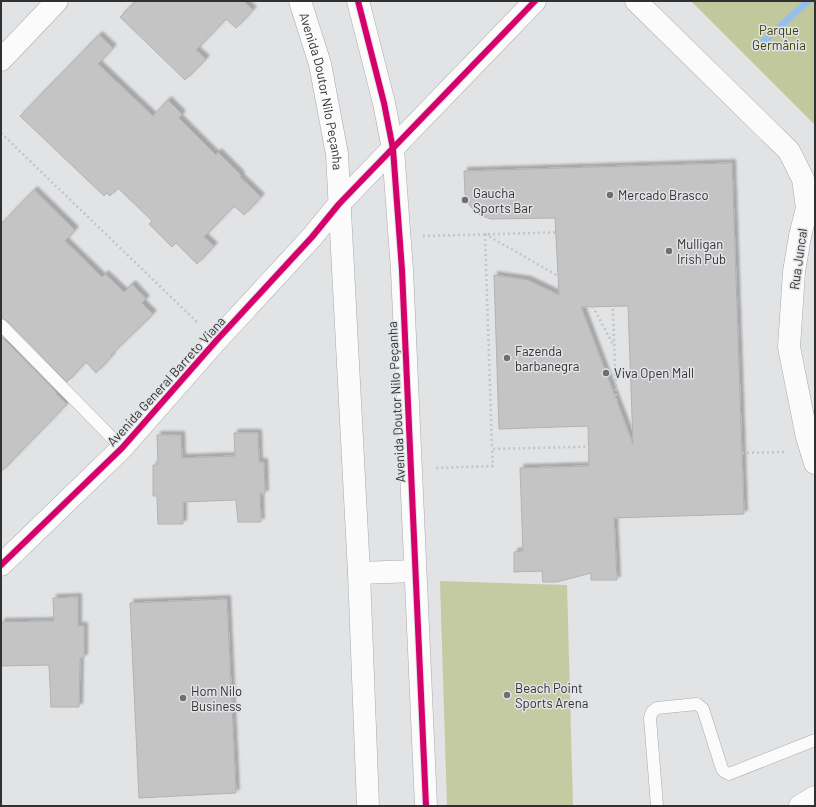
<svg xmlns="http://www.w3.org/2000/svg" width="816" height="807" viewBox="0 0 816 807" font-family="Barlow,sans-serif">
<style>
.green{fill:#c4cba2}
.forest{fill:#c0c89c}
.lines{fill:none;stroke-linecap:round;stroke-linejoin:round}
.stream{stroke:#96c0eb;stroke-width:7}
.building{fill:#c4c4c5;stroke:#b2b2b2;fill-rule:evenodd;filter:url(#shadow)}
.service-casing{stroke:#a9aaab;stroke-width:13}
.minor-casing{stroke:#a9aaab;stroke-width:23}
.tertiary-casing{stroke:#a9aaab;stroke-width:23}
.secondary-casing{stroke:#a9aaab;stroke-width:23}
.path{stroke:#c4c4c4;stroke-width:2.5;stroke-dasharray:2 3;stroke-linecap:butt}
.service{stroke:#fbfbfb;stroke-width:12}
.minor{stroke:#fbfbfb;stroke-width:22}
.tertiary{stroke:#fbfbfb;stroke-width:22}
.secondary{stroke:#fbfbfb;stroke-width:22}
.cycleway-casing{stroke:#e1e3e6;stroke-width:8}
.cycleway{stroke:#d6006c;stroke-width:6}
.poi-dot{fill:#6f6f71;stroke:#e1e3e6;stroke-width:1.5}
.labels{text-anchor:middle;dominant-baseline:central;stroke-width:3;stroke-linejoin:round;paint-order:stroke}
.park-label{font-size:13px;fill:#3a4100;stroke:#e1e3e6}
.street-label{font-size:13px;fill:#313132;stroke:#e1e3e6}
.poi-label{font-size:13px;fill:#313132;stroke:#e1e3e6;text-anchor:start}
</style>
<defs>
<filter id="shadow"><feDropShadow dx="3.5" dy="-3.5" stdDeviation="1" flood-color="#0004"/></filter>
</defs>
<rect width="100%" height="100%" fill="#e2e3e5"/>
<path class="green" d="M440 581 567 585 573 806H447Z"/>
<path class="forest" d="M691 1H815V125Z"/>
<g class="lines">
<path class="stream" d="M763 42 808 1"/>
</g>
<path class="building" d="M136 1H244L253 10 236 28 226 19 196 50 206 59 185 80 120 17Z
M99 35 113 48 98 64 153 116 168 100 182 114 179 118 216 155 218 152 241 175 240 177 261 197 244 215 234 206 204 237 214 246 197 264 176 243 172 247 149 224 152 221 118 188 110 196 107 193 104 196 20 116Z
M732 163 744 514 614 518 617 580H591V573L557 582H543L542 571 514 572V552L523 551 520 468 589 466 588 426 499 429 494 275 528 280 559 295 555 218 491 219 482 216 474 211 468 203 465 194 464 171ZM628 306 633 444 581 307Z
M34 190 75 230 65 241 102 277 105 274 124 292 132 284 146 299 142 303 153 314 111 355 112 356 96 373 86 362 67 382 6 320 1 318V224Z
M1 336 57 393 56 394 67 404 1 472Z
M234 433H258L259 462H264L265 494H260L261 522H238L236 500 183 502V524H158L157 496H153V465H158L157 435H181L182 458 235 456Z
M78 597V626H84V658H80L79 707H51L49 665 1 666V622L54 621 53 598Z
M227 599 236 793 139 798 130 603Z"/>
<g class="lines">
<defs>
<path id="service" d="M1 325 122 448
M657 806 650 718 652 712 657 708 697 704 703 709 722 769 725 772 729 774 815 740"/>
<path id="minor" d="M636 1 789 151 803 179 807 208 800 236 794 272 789 347 807 437 815 463"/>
<path id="tertiary" d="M1 60 57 1
M1 565 122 448 216 341 312 237 339 204 535 1
M800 806 815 797"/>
<g id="secondary">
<path id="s1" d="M300 1 320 64 337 154 359 573 368 806"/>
<path d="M358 1 384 103 393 149 402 270 426 806"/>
<path d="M359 573 415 571"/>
</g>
</defs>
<use href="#service" class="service-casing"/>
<use href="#minor" class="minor-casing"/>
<use href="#tertiary" class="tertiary-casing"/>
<use href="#secondary" class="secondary-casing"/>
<path class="path" d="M1 133 199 324
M485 234 492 449
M485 234 558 276 593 307 614 346
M423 236 610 231 618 446 492 449 493 466 435 468
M742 453 787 452"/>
<use href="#service" class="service"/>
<use href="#minor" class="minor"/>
<use href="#tertiary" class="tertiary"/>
<use href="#secondary" class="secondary"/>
<defs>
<path id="cycleway" d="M358 1 384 103 393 149 402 270 426 806
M1 565 122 448 216 341 312 237 339 204 535 1"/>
</defs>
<use href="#cycleway" class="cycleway-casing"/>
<use href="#cycleway" class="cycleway"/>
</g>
<g class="poi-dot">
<circle cx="610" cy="195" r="4"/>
<circle cx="465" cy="200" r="4"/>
<circle cx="669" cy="251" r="4"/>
<circle cx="507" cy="358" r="4"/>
<circle cx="606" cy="373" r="4"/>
<circle cx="507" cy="695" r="4"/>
<circle cx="183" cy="698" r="4"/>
</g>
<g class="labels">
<g class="park-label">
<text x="779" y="30">Parque<tspan x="779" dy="15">Germânia</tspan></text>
</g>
<g class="street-label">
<text stroke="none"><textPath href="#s1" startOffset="93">Avenida Doutor Nilo Peçanha</textPath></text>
<text transform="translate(798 259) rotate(-82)">Rua Juncal</text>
<text transform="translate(166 381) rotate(-48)">Avenida General Barreto Viana</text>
<text transform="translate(396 402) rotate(-93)">Avenida Doutor Nilo Peçanha</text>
</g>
<g class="poi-label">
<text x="473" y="193">Gaucha<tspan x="473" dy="15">Sports Bar</tspan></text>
<text x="618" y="195">Mercado Brasco</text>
<text x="677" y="244">Mulligan<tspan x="677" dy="15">Irish Pub</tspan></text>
<text x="515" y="351">Fazenda<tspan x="515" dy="15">barbanegra</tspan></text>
<text x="614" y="373">Viva Open Mall</text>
<text x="515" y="688">Beach Point<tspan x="515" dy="15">Sports Arena</tspan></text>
<text x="191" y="691">Hom Nilo<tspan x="191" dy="15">Business</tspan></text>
</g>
</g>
<rect width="816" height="807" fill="none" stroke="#313132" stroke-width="4"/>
</svg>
